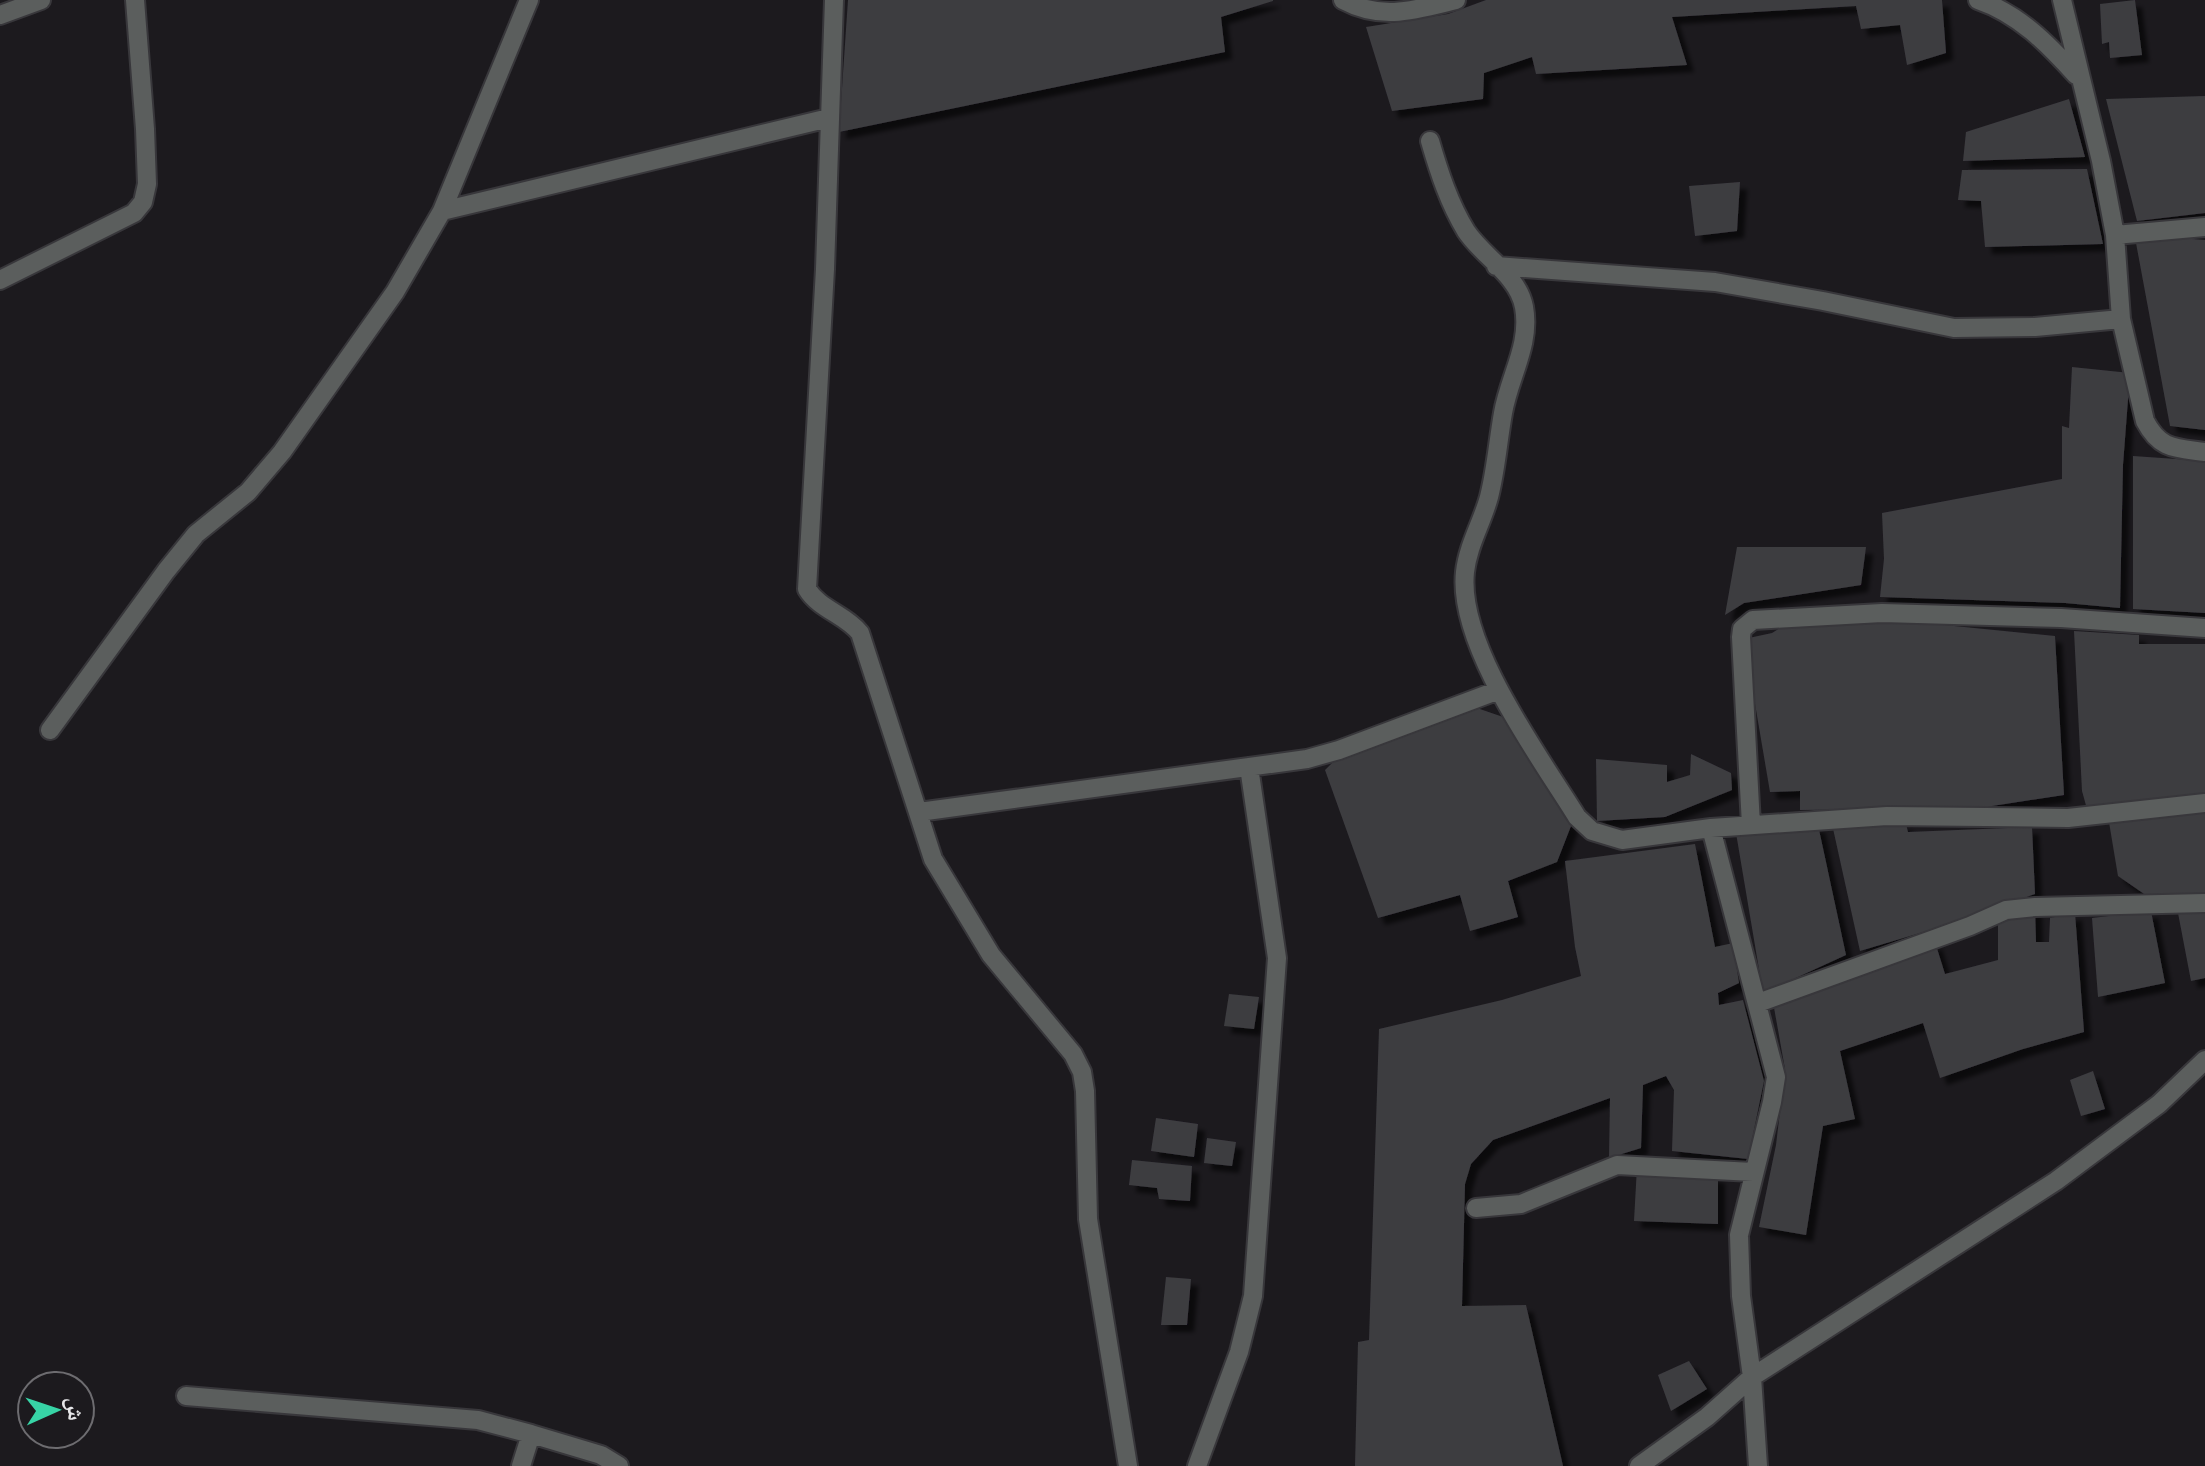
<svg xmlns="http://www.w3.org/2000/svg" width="2205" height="1466" viewBox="0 0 2205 1466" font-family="'DM Sans','Noto Naskh Arabic',sans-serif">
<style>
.building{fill:#3d3c41;filter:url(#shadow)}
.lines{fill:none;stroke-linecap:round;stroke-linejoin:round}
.street-casing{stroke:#38373b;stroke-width:22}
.street{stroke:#5b5e5d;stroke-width:18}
</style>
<defs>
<filter id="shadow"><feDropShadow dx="7" dy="7" stdDeviation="2" flood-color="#0009"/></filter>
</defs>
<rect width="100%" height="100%" fill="#1c1a1e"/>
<path class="building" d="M848 0H1273V1L1221 17 1225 52 839 132Z
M1486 0H1942L1946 53 1907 65 1900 25 1861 29 1856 6 1672 17 1687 65 1536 74 1532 57 1484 73 1483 99 1392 111 1366 27 1448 14Z
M2135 0 2142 55 2110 58 2109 42 2102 44 2100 4Z
M2205 96V213L2137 221 2106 99Z
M2069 99 2085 157 1963 161 1966 132Z
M2087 169 2103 244 1985 247 1981 201 1958 200 1962 170Z
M1740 182 1737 231 1695 236 1689 186Z
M2179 238 2205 240V430L2170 426 2136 243Z
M2072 367 2130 373 2123 465 2120 608 2065 603 1880 597 1884 559 1882 513 2062 479V426L2069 428Z
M2133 456 2205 461V613L2133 609Z
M1737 547H1866L1861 585 1744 603 1725 615Z
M1855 616 2055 636 2064 795 1979 808 1800 810V791L1770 792 1744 639 1772 633 1791 621Z
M2074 631 2139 635V644H2205V800L2087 809 2082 791Z
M1477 708 1506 718 1571 826 1557 862 1508 881 1518 917 1470 931 1460 895 1378 918 1325 770 1338 757Z
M1691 754 1731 773 1732 790 1665 817 1597 821 1596 759 1667 765V782L1690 775Z
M2205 810V900L2150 898 2118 876 2109 822Z
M1832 824H1906L1908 832 2032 827 2035 894 1970 918 1860 951Z
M1818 825 1846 955 1763 993 1736 833Z
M1695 844 1715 947 1733 943 1739 983 1718 993 1719 1005 1743 1000 1764 1081 1748 1159 1672 1151 1674 1090 1666 1076 1643 1085 1641 1148 1609 1158 1610 1098 1493 1140 1471 1164 1465 1184 1462 1306 1526 1305 1563 1466H1355L1358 1342 1369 1340 1379 1029 1502 1000 1581 976 1575 947 1565 861Z
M2035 908 2036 942H2049L2050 918 2075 913 2084 1032 2023 1049 1940 1078 1923 1023 1840 1051 1855 1119 1823 1126 1806 1235 1759 1227 1776 1145 1785 1069 1773 1002 1935 942 1945 974 1998 960V913Z
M2205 910V978L2191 981 2178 913Z
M2151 911 2165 983 2098 997 2092 918Z
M1229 994 1259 997 1254 1029 1224 1026Z
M2093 1071 2105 1109 2081 1116 2070 1080Z
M1156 1118 1198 1124 1194 1157 1151 1151Z
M1207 1138 1236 1142 1232 1166 1204 1163Z
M1132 1160 1192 1166 1190 1201 1159 1199 1157 1188 1129 1185Z
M1637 1167 1718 1176V1224L1634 1221Z
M1166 1277 1191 1279 1187 1325H1161Z
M1689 1361 1707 1389 1671 1411 1658 1375Z"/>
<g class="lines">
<defs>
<path id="street" d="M834 0 825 269 807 589C819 609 846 615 860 633L933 859 991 955 1073 1054 1082 1072 1085 1091 1088 1219 1128 1466
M1343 0C1382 21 1415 10 1456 0
M1978 0C2019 14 2048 44 2076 75
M2062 0 2101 161 2115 235 2121 319 2145 421C2160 450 2176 448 2205 452
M0 15 41 0
M1430 141C1439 172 1449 203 1466 231 1483 257 1518 275 1524 307 1531 345 1509 377 1503 413 1498 441 1496 470 1489 497 1482 523 1468 545 1465 572 1457 645 1540 757 1577 817L1592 831 1622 840 1711 828 1887 816 2068 818 2205 803
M442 211 829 118
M2115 235 2205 227
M1496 266 1715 282 1823 301 1954 328 2035 327 2121 319
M0 280 134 213 143 202 147 184 145 129 135 0
M50 730 166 571 196 534 248 492 282 452 395 292 442 211 529 0
M919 812 1307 759 1339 750 1499 690
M1751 825 1741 637 1742 629 1753 620 1882 613 2061 618 2205 628
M1711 828 1776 1077 1772 1102 1739 1235 1741 1296 1752 1377 1758 1466
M1758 1003 1970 926 2006 910 2035 907 2205 903
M1476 1208 1521 1204 1617 1165 1753 1172
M186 1396 478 1420 531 1434 521 1466
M531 1434 601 1455 619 1466
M1197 1466 1239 1352 1253 1296 1277 958 1249 767
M1639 1466 1707 1417 1752 1377 2056 1181 2159 1104 2205 1060"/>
</defs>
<use href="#street" class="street-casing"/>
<use href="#street" class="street"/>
</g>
<g transform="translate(56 1410) rotate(87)"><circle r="38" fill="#1c1a1e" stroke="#6d6c70" stroke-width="2"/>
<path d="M0-6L14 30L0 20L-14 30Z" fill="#37d4a6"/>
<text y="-12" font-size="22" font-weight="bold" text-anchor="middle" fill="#e7e7ea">ش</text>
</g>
</svg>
